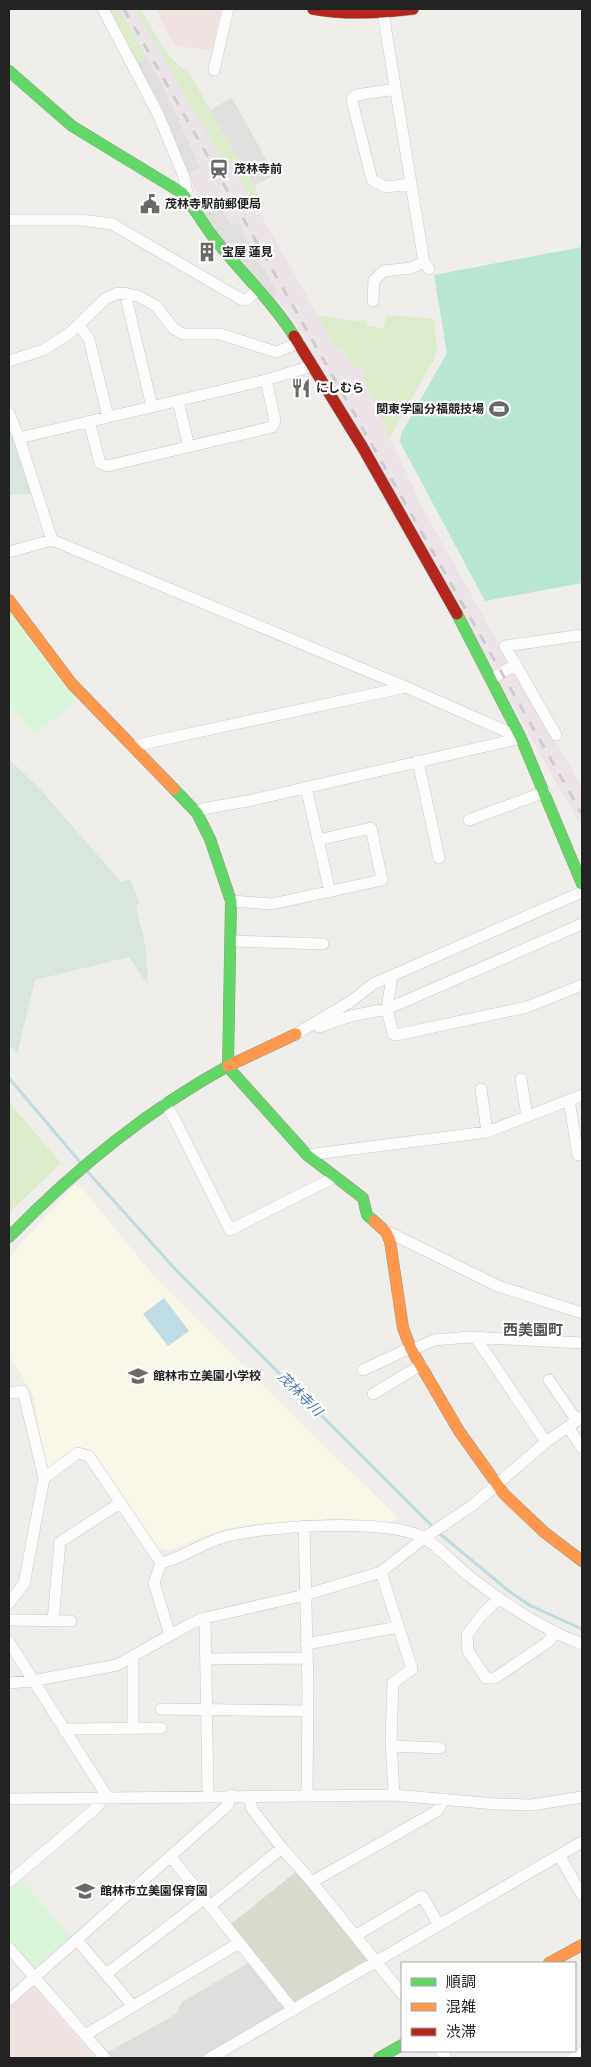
<svg xmlns="http://www.w3.org/2000/svg" width="591" height="2067" viewBox="0 0 591 2067" font-family="Signika,'Noto Sans JP',sans-serif">
<style>
.residential{fill:#dfdedc}
.commercial{fill:#f1e3e1}
.industrial{fill:#ede4e9}
.education{fill:#f8f7e8}
.construction{fill:#d9d9cd}
.grass{fill:#ddeccb}
.wetland{fill:#d9e6de}
.park{fill:#daf5da}
.pitch{fill:#b7e6d2}
.parking{fill:#e0dfde}
.water{fill:#bfdbe3}
.lines{fill:none;stroke-linecap:round;stroke-linejoin:round}
.stream{stroke:#bfdbe3;stroke-width:3}
.street-casing{stroke:#c9c8c7;stroke-width:12}
.fast-casing{stroke:#999a82;stroke-width:12}
.slow-casing{stroke:#999a82;stroke-width:12}
.jam-casing{stroke:#999a82;stroke-width:12}
.street{stroke:#fdfcfc;stroke-width:11}
.fast{stroke:#63d668;stroke-width:11}
.slow{stroke:#ff974d;stroke-width:11}
.jam{stroke:#b3261e;stroke-width:11}
.rail{stroke:#ccc;stroke-width:3;stroke-dasharray:10 10;stroke-linecap:butt}
.labels{text-anchor:middle;dominant-baseline:central;stroke-width:4.5;stroke-linejoin:round;paint-order:stroke}
.poi-label{font-size:12px;font-weight:bold;fill:#222;stroke:#fff;text-anchor:start}
.water-label{font-size:14px;font-style:italic;fill:#4a7aab;stroke:#fff}
.quarter-label{font-size:15px;font-weight:bold;fill:#555;stroke:#fff}
</style>
<rect width="100%" height="100%" fill="#f0eeeb"/>
<path class="residential" d="M250 1962 284 2007 282 2010 200 2058H113L108 2052 176 2014 182 2002Z"/>
<path class="commercial" d="M155 9H218L220 11 212 50 175 46Z
M30 1987 35 1988 95 2058H9V2006Z"/>
<path class="industrial" d="M110 9H141L167 54 180 67 189 73 265 205 258 209 336 348 342 349 352 365 366 371 363 379 422 507 508 660V664L497 671 493 670 294 320 204 212 160 104Z
M515 670 582 787V827L498 680Z"/>
<path class="education" d="M74 1186 81 1187 153 1275 296 1418 398 1518 390 1523 337 1518 255 1524 224 1529 169 1550 158 1548 93 1453 79 1447 46 1471 34 1397 9 1355V1257Z"/>
<path class="construction" d="M297 1871 366 1959 365 1963 294 2004 231 1924Z"/>
<path class="grass" d="M110 9H120L147 58 138 63Z
M135 9H141C154 33 165 58 189 73L265 205 257 209 228 158 223 161Z
M317 315 352 321 367 320V325L383 329 387 315 434 319 437 349 434 359 390 437 363 379 366 371 352 365 342 349 336 348Z
M9 1102 61 1163 9 1213Z"/>
<path class="wetland" d="M9 426 31 494 9 495Z
M9 759 39 788 121 882 130 879 139 902 136 906 146 948 148 985 129 957 35 980 17 1054 9 1045Z"/>
<path class="park" d="M9 607 79 698 35 734 9 705Z
M22 1881 71 1937 35 1968 9 1938V1892Z"/>
<path class="pitch" d="M582 247V583L485 601 400 442 401 434 447 353 434 275Z"/>
<path class="parking" d="M147 58 163 86 200 168 189 173 160 104 138 63Z
M232 98 275 175 254 186 210 110Z
M219 204 231 225 237 222 278 294 273 297 220 236 204 212Z"/>
<path class="water" d="M164 1298 189 1331 168 1346 143 1314Z"/>
<g class="lines">
<path class="stream" d="M9 1078 80 1162
M87 1171 176 1270 434 1528
M439 1533 510 1592 531 1606 582 1629"/>
<defs>
<path id="street" d="M103 9 158 114 184 177 188 199
M383 13 424 262 429 269
M214 70 228 9
M395 89 357 95 353 97 352 101 372 180 386 187 411 184
M9 220H81L112 224 241 299 246 300 258 290
M125 293 152 407
M373 301 374 280 384 271 411 268 424 262
M79 325 89 339 108 417
M9 361 43 350 70 333 105 299 118 293 138 296 156 306 174 329 183 334H220L276 352 299 343
M178 401 189 447
M9 413 19 438 52 540
M89 421 100 463 107 466 272 427 275 420 266 380
M19 438 266 380 312 366
M9 552 52 540 406 687 521 738
M492 679 516 664
M556 735 505 646 582 635
M133 746 406 687
M418 761 439 858
M306 787 330 892
M197 813 202 809 253 800 521 738
M469 820 545 792
M231 901 272 904 382 880 371 828 318 840
M231 941 323 944
M392 976 387 1009 393 1034 396 1035 527 1007 582 985
M319 1027 351 1016 387 1009 582 924
M296 1034 350 1002 373 984 582 892
M521 1079 527 1116
M481 1089 487 1132
M569 1100 578 1155
M165 1104 174 1118 230 1230 335 1177
M307 1155 487 1132 582 1095
M384 1230 498 1286 582 1313
M476 1338 546 1442
M363 1370 406 1350 416 1348 434 1340 469 1337 582 1343
M549 1380 577 1421
M9 1393 23 1391 44 1478
M373 1394 421 1365
M568 1427 582 1448
M304 1526 308 1688 307 1795
M161 1563C183 1558 202 1543 224 1537 263 1526 392 1517 426 1539 441 1550 455 1564 469 1576 504 1603 540 1628 582 1644
M161 1563 154 1583 170 1635
M381 1572 412 1669 393 1683 391 1740 394 1795
M499 1598 481 1616 467 1635 468 1651 486 1678H495L548 1642 555 1633
M9 1603 24 1584 44 1478 78 1453 89 1456 161 1563
M205 1618 208 1796
M9 1620 71 1621
M53 1621 60 1542 120 1503
M9 1642 108 1798
M306 1644 398 1627
M133 1657V1729
M206 1659 307 1658
M9 1683 32 1681 117 1665 192 1623 205 1618 305 1595 381 1572 424 1538 473 1505 546 1442 582 1417
M161 1709 307 1711
M64 1731 71 1729 161 1728
M392 1746 440 1748
M249 1796 252 1809 282 1848 312 1882 402 1994
M9 1799 394 1795 496 1804 531 1805 582 1797
M559 1855 582 1895
M170 1856 289 2005 292 2011
M9 1882 95 1809 100 1803 101 1798
M312 1882 437 1811 444 1800
M210 1906 282 1848
M355 1936 422 1896 439 1925
M77 1940 133 2006
M9 1948 105 2058
M106 1974 204 1899
M9 2000 228 1805 231 1795
M85 2035 239 1943
M441 2051 446 2058
M210 2058 582 1842
M573 2058 582 2053"/>
<path id="fast" d="M9 71 72 126 182 193C193 206 201 220 211 234 237 269 270 298 294 336
M457 614 521 738 582 884
M174 789 197 813 210 839 231 901 228 1067 307 1155 363 1198 367 1215 374 1221
M9 1237C74 1170 146 1111 228 1066
M379 2058 402 2045"/>
<path id="slow" d="M9 600 72 684 174 789
M228 1066 296 1034
M374 1221 386 1232 390 1241 403 1328 411 1349 459 1431 504 1494 544 1532 582 1561
M549 1963 582 1945"/>
<path id="jam" d="M313 9C347 15 379 13 413 9
M294 336 363 448 457 614"/>
</defs>
<use href="#street" class="street-casing"/>
<use href="#fast" class="fast-casing"/>
<use href="#slow" class="slow-casing"/>
<use href="#jam" class="jam-casing"/>
<use href="#street" class="street"/>
<use href="#fast" class="fast"/>
<use href="#slow" class="slow"/>
<use href="#jam" class="jam"/>
<path class="rail" d="M124 9 582 814"/>
</g>
<defs>
<symbol id="station-bare" viewBox="-9 -9 18 18"><path d="M-3-6H3Q5-6 5-4V2Q5 4 3 4L4.5 6H3L1.5 4h-3L-3 6H-4.5L-3 4Q-5 4-5 2V-4Q-5-6-3-6ZM-3.5-4v3h7v-3ZM-3.5 1v1.5H-2V1ZM2 1v1.5H3.5V1Z" fill="#6a6968" stroke="#fff" stroke-width="2.5" paint-order="stroke"/></symbol>
<symbol id="civic-bare" viewBox="-9 -9 18 18"><path d="M-.6-6.5H3V-4.5H.6V-3L4-1V1h2V6H-6V1h2V-1L-.6-3ZM-1.2 2.5V6h2.4V2.5Z" fill="#6a6968" stroke="#fff" stroke-width="2.5" paint-order="stroke"/></symbol>
<symbol id="building-bare" viewBox="-9 -9 18 18"><path d="M-4-6H4V6H1V3H-1V6H-4ZM-2.5-4.3h1.7v1.8h-1.7ZM.8-4.3h1.7v1.8H.8ZM-2.5-1h1.7V.8h-1.7ZM.8-1h1.7V.8H.8Z" fill="#6a6968" stroke="#fff" stroke-width="2.5" paint-order="stroke"/></symbol>
<symbol id="restaurant-bare" viewBox="-9 -9 18 18"><path d="M-5-6h1v4h1v-4h1v4h1v-4h1v5L-1.5 .5V6h-2V.5L-5-1ZM5-6V6H3V1.5H1.5Q1.5-4 5-6Z" fill="#6a6968" stroke="#fff" stroke-width="2.5" paint-order="stroke"/></symbol>
<symbol id="stadium-bare" viewBox="-9 -9 18 18"><path d="M0-5a6.5 5 0 1 0 0 10a6.5 5 0 1 0 0-10ZM-3.5-1.8h7v3.6h-7Z" fill="#6a6968" stroke="#fff" stroke-width="2.5" paint-order="stroke"/></symbol>
<symbol id="school-bare" viewBox="-9 -9 18 18"><path d="M0-5L7-2L0 1L-7-2ZM-4 1L0 2.5L4 1V4Q0 6-4 4Z" fill="#6a6968" stroke="#fff" stroke-width="2.5" paint-order="stroke"/></symbol>
</defs>
<g fill-rule="evenodd">
<use href="#station-bare" x="205" y="155" width="28" height="28"/>
<use href="#civic-bare" x="136" y="190" width="28" height="28"/>
<use href="#building-bare" x="193" y="238" width="28" height="28"/>
<use href="#restaurant-bare" x="287" y="374" width="28" height="28"/>
<use href="#stadium-bare" x="485" y="395" width="28" height="28"/>
<use href="#school-bare" x="124" y="1362" width="28" height="28"/>
<use href="#school-bare" x="71" y="1877" width="28" height="28"/>
</g>
<g class="labels">
<g class="poi-label">
<text x="234" y="169">茂林寺前</text>
<text x="165" y="204">茂林寺駅前郵便局</text>
<text x="222" y="252">宝屋 蓮見</text>
<text x="316" y="388">にしむら</text>
<text x="484" y="409" text-anchor="end">関東学園分福競技場</text>
<text x="153" y="1376">館林市立美園小学校</text>
<text x="100" y="1891">館林市立美園保育園</text>
</g>
<g class="water-label">
<text transform="translate(300 1394) rotate(45)">茂林寺川</text>
</g>
<g class="quarter-label">
<text x="533" y="1330">西美園町</text>
</g>
</g>
<rect width="591" height="2067" fill="none" stroke="#222222" stroke-width="20"/>
<rect x="401" y="1962" width="175" height="90" fill="#ffffff" stroke="#a7a7a7"/>
<rect x="411" y="1978" width="25" height="8" fill="#63d668" stroke="#a7a7a7"/>
<text x="446" y="1987" font-size="15" fill="#222222">順調</text>
<rect x="411" y="2003" width="25" height="8" fill="#ff974d" stroke="#a7a7a7"/>
<text x="446" y="2012" font-size="15" fill="#222222">混雑</text>
<rect x="411" y="2028" width="25" height="8" fill="#b3261e" stroke="#a7a7a7"/>
<text x="446" y="2037" font-size="15" fill="#222222">渋滞</text>
</svg>
